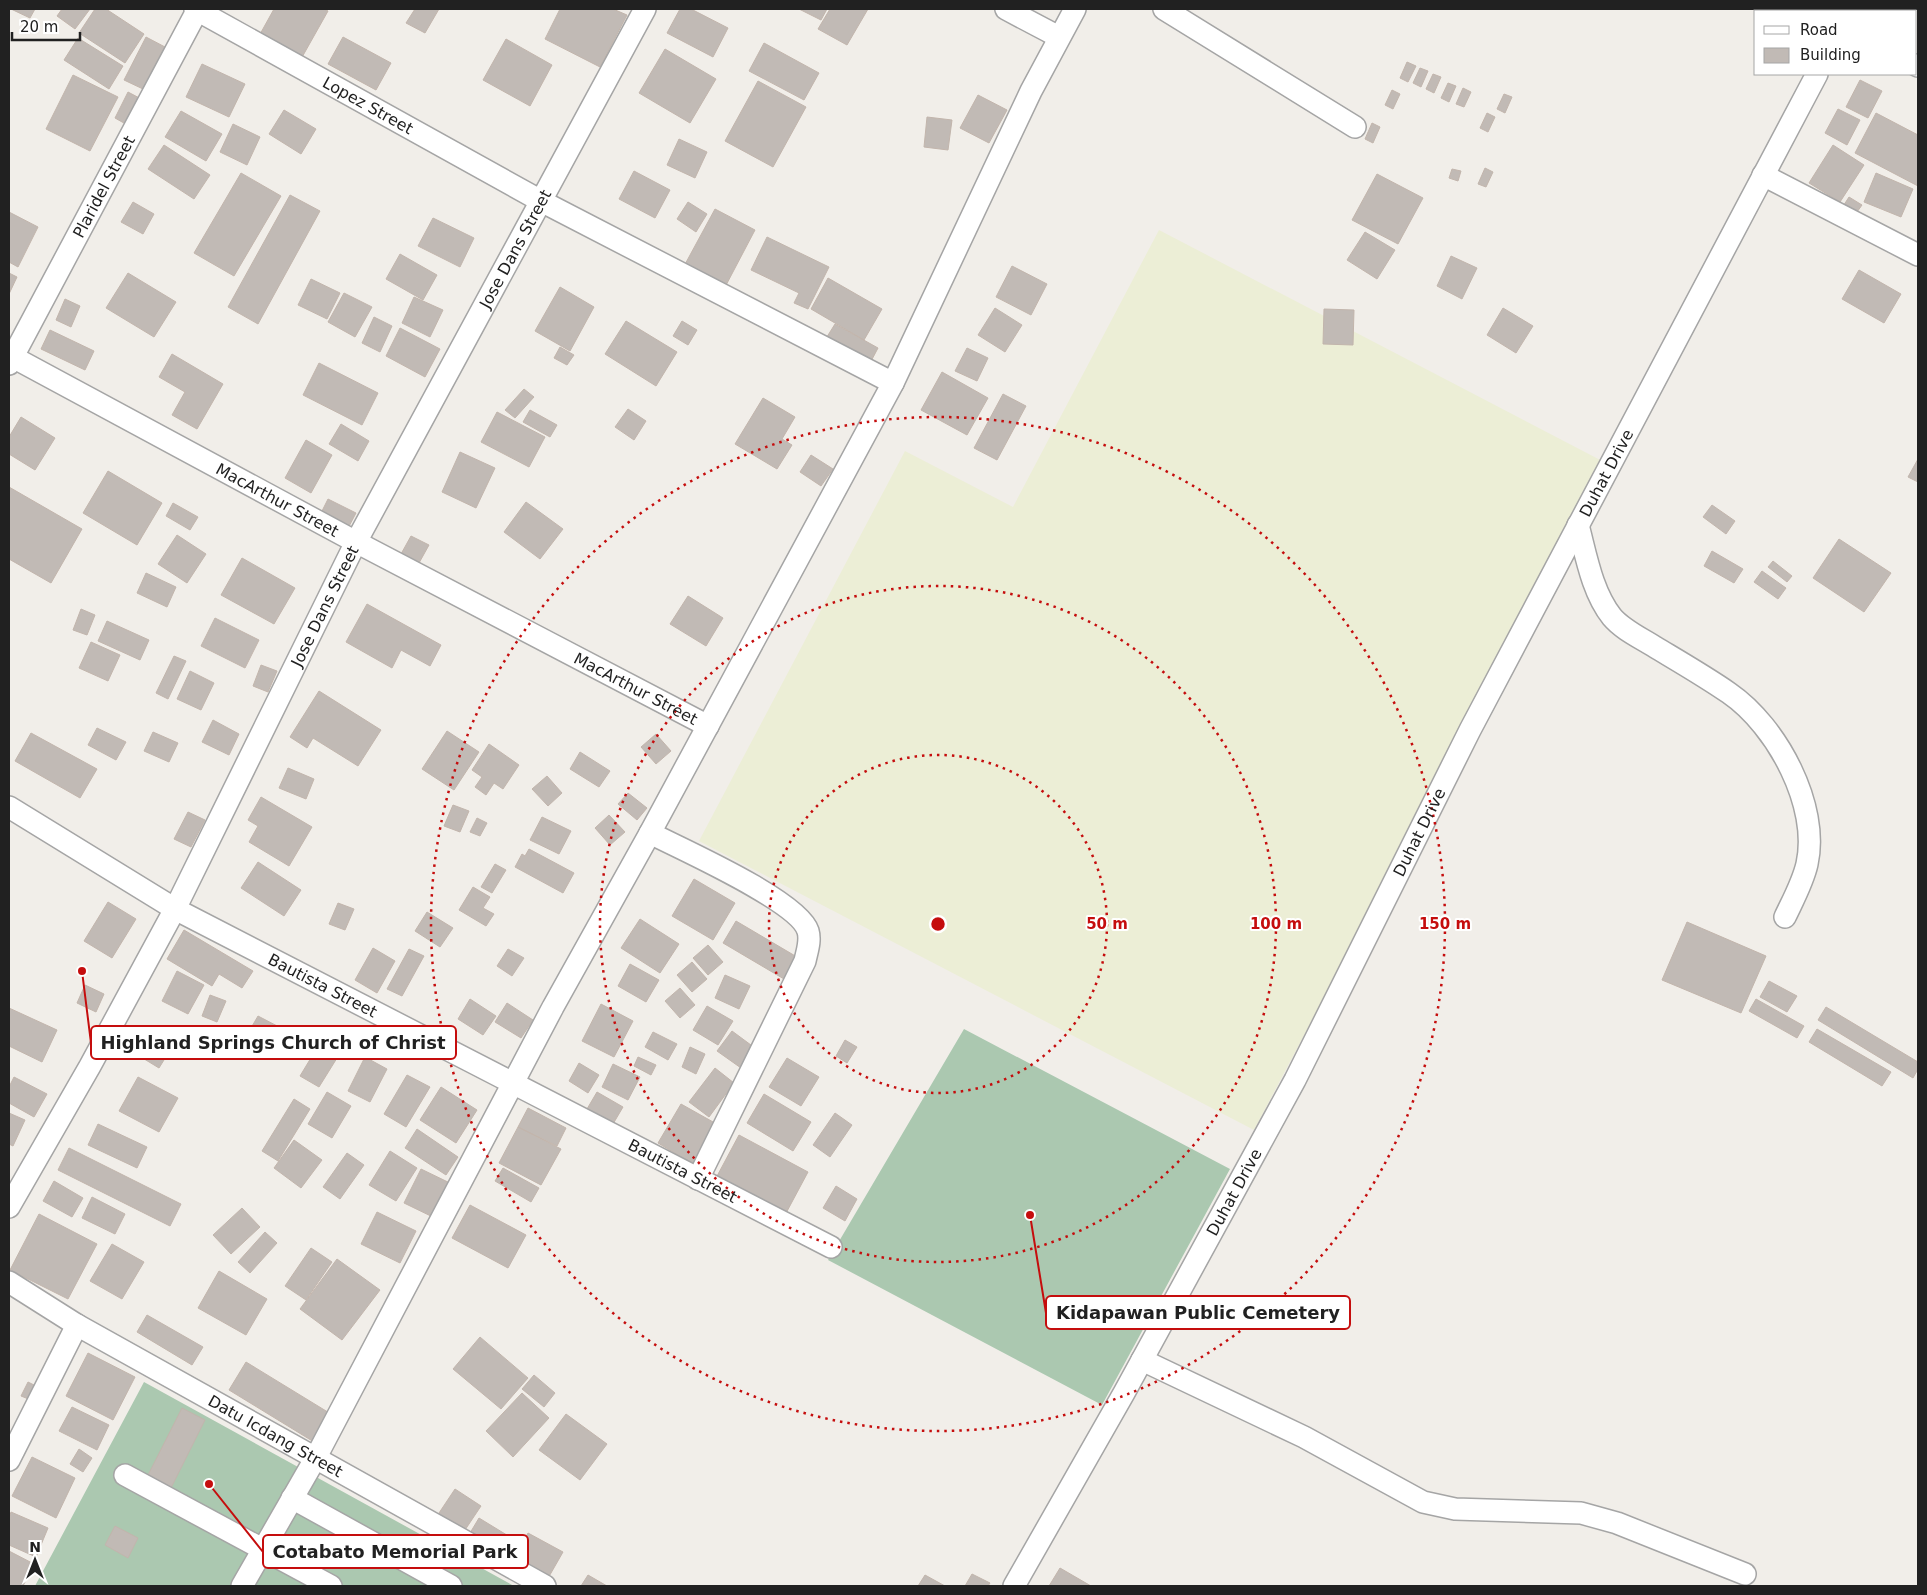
<svg xmlns="http://www.w3.org/2000/svg" width="1927" height="1595" viewBox="0 0 1927 1595" font-family="'DejaVu Sans',sans-serif">
<style>
.farmland{fill:#eceed6}
.cemetery{fill:#abc8b0}
.building{fill:#c1bab5;stroke:#c2b5ac}
.lines{fill:none;stroke-linecap:round;stroke-linejoin:round}
.minor-casing{stroke:#a5a5a5;stroke-width:24}
.minor{stroke:#fff;stroke-width:21}
.ring{fill:none;stroke:#c50d0d;stroke-width:2.5;stroke-dasharray:2.5 5}
.labels{text-anchor:middle;dominant-baseline:central;stroke-width:4;stroke-linejoin:round;paint-order:stroke}
.street-label{font-size:16px;fill:#212121;stroke:#fff}
.centre{fill:#c50d0d;stroke:#fff;stroke-width:2.5}
.ring-label{font-size:15px;text-anchor:middle;font-weight:bold;fill:#c50d0d;stroke:#fff;stroke-width:4;stroke-linejoin:round;paint-order:stroke}
.leader{fill:none;stroke:#c50d0d;stroke-width:2}
.callout-dot{fill:#c50d0d;stroke:#fff;stroke-width:2}
.callout{fill:#fff;stroke:#c50d0d;stroke-width:2}
.callout-label{font-size:18px;text-anchor:middle;font-weight:bold;fill:#212121}
</style>
<rect width="100%" height="100%" fill="#f1eee9"/>
<path class="farmland" d="M1159 230 1606 463 1254 1130 699 841 905 451 1013 507Z"/>
<path class="cemetery" d="M964 1029 1230 1169 1102 1405 828 1260Z
M144 1382 514 1586H35Z"/>
<path class="building" d="M11 9H35L30 18Z
M62 9H90L75 29 57 16Z
M95 9H106L144 34 125 63 79 33Z
M274 9H324L328 11 301 59 259 36Z
M415 9H439L425 33 406 23Z
M560 9H613L627 15 600 67 545 39Z
M680 9H691L728 28 713 57 667 33Z
M799 9H827L821 20Z
M830 9H868L847 45 818 29Z
M146 37 165 47 143 89 124 80Z
M343 37 391 63 376 90 328 64Z
M78 38 123 66 109 89 64 60Z
M506 39 552 65 530 106 483 80Z
M764 43 819 73 804 100 749 71Z
M665 49 716 79 690 123 639 93Z
M1407 62 1416 66 1408 82 1400 78Z
M202 64 245 84 229 117 186 97Z
M1420 68 1428 71 1421 87 1413 83Z
M1433 74 1441 77 1434 93 1426 89Z
M73 75 118 97 90 151 46 129Z
M1860 80 1882 91 1868 118 1846 107Z
M758 81 806 107 773 167 725 141Z
M1448 83 1456 86 1449 102 1441 98Z
M1463 88 1471 92 1464 107 1456 104Z
M1392 90 1400 94 1393 109 1385 105Z
M128 92 145 101 131 127 115 118Z
M1504 94 1512 97 1505 113 1497 109Z
M978 95 1007 110 989 143 960 128Z
M1838 109 1860 120 1847 145 1825 133Z
M284 110 316 129 301 154 269 134Z
M181 111 222 134 206 161 165 137Z
M1487 113 1495 117 1488 132 1480 128Z
M1876 113 1918 135V186L1855 153Z
M927 117 952 120 948 150 924 147Z
M1372 123 1380 127 1373 143 1365 139Z
M233 124 260 137 247 165 220 152Z
M679 139 707 152 695 178 667 165Z
M164 145 210 175 194 199 148 169Z
M1833 145 1864 165 1840 202 1809 183Z
M1485 168 1493 172 1486 187 1478 184Z
M1452 169 1461 171 1458 181 1449 178Z
M634 171 670 190 655 218 619 199Z
M241 173 281 196 234 276 194 253Z
M1876 173 1913 189 1901 217 1864 202Z
M1377 174 1423 198 1398 244 1352 220Z
M290 195 320 211 258 324 228 307Z
M1849 197 1862 205 1852 219 1840 211Z
M133 202 154 214 143 234 121 222Z
M688 202 707 214 696 232 677 219Z
M715 209 755 230 724 289 683 268Z
M9 212 38 227 18 267 9 262Z
M433 218 474 238 460 267 418 246Z
M1365 232 1395 250 1377 279 1347 260Z
M767 237 829 267 808 309 794 303 799 293 751 270Z
M400 254 437 275 423 300 386 279Z
M1451 256 1477 268 1462 299 1437 286Z
M1012 266 1047 284 1031 315 996 297Z
M1859 270 1901 294 1884 323 1842 299Z
M9 273 17 277 9 294Z
M128 273 176 302 154 337 106 308Z
M828 278 882 309 864 340 811 309Z
M311 279 340 293 327 319 298 305Z
M560 287 594 307 570 351 535 331Z
M344 293 372 307 355 337 328 322Z
M414 297 443 310 430 337 402 323Z
M65 299 80 306 71 327 56 320Z
M995 308 1022 325 1005 352 978 335Z
M1503 308 1533 326 1516 353 1487 335Z
M1324 309 1354 310 1353 345 1323 344Z
M374 317 392 326 380 352 362 343Z
M626 321 677 352 656 386 605 354Z
M682 321 697 330 688 345 673 336Z
M835 324 878 348 869 365 825 340Z
M400 328 440 349 425 377 386 356Z
M50 330 94 351 85 370 41 349Z
M560 347 574 355 567 365 554 358Z
M967 348 988 358 977 381 955 371Z
M172 354 223 384 197 429 172 415 185 392 159 377Z
M319 363 378 393 362 425 303 395Z
M942 372 988 398 967 435 921 410Z
M524 389 534 397 515 418 505 410Z
M1003 394 1026 406 997 460 974 448Z
M763 398 795 417 782 439 792 445 777 469 735 444Z
M628 409 646 421 634 440 615 427Z
M530 410 557 425 550 437 523 422Z
M497 412 545 437 529 467 481 442Z
M21 417 55 438 35 470 9 454V437Z
M341 424 369 441 358 461 329 444Z
M306 440 332 455 311 493 285 478Z
M460 452 495 468 476 508 442 492Z
M811 455 833 469 821 486 800 472Z
M1918 459V482L1908 477Z
M108 471 162 503 137 545 83 513Z
M9 487 82 529 51 583 9 559Z
M328 499 356 513 346 532 319 517Z
M526 502 563 529 540 559 504 532Z
M173 503 198 517 190 530 166 516Z
M1712 505 1735 521 1726 534 1703 517Z
M177 535 206 554 187 583 158 564Z
M411 536 429 545 419 563 401 554Z
M1839 539 1891 573 1864 612 1813 578Z
M1712 551 1743 569 1734 583 1704 566Z
M242 558 295 588 274 624 221 595Z
M1773 561 1792 576 1787 582 1768 567Z
M1762 571 1786 588 1778 599 1754 582Z
M146 573 176 587 167 607 137 593Z
M688 596 723 618 706 646 670 624Z
M367 604 441 645 430 666 401 650 392 668 346 642Z
M81 609 95 615 87 635 73 630Z
M215 618 259 640 245 668 201 646Z
M107 621 149 640 140 660 98 641Z
M91 642 120 655 108 681 79 668Z
M174 656 186 661 168 699 156 693Z
M261 665 277 671 268 692 253 686Z
M190 671 214 683 201 710 177 699Z
M319 691 381 730 358 766 313 738 307 748 290 737Z
M213 720 239 734 229 755 202 742Z
M97 728 126 742 116 760 88 745Z
M447 731 479 752 454 790 422 769Z
M153 732 178 743 169 762 144 751Z
M31 733 97 769 80 798 15 761Z
M656 734 671 751 656 764 641 747Z
M489 744 519 765 503 789 494 783 486 795 475 787 482 777 472 770Z
M580 752 610 771 599 787 570 769Z
M288 768 314 779 306 799 279 788Z
M547 776 562 793 548 806 532 789Z
M628 793 647 808 637 820 618 804Z
M261 797 312 827 289 866 249 842 258 826 248 820Z
M453 805 469 811 460 832 444 826Z
M188 812 205 820 191 847 174 839Z
M609 815 625 832 610 845 595 828Z
M542 817 571 831 559 854 530 840Z
M477 818 487 823 480 836 470 832Z
M529 849 574 873 563 893 515 867 522 854 525 856Z
M258 862 301 890 284 916 241 888Z
M495 864 506 870 492 893 481 887Z
M694 879 735 903 713 940 672 916Z
M473 887 490 897 483 908 494 914 486 926 459 910Z
M108 902 136 919 112 958 84 941Z
M338 903 354 909 345 930 329 924Z
M427 912 453 928 440 947 415 931Z
M640 919 679 944 660 973 621 948Z
M736 921 797 957 784 979 723 943Z
M1687 922 1766 956 1741 1013 1662 980Z
M184 930 253 971 242 988 219 974 212 986 167 959Z
M708 945 723 962 708 975 693 958Z
M373 948 395 961 377 993 355 980Z
M409 949 424 956 402 996 387 989Z
M508 949 524 958 512 976 497 966Z
M692 962 707 979 692 992 677 975Z
M630 964 659 980 646 1002 618 986Z
M177 971 204 985 188 1014 162 1001Z
M725 975 750 986 739 1009 715 998Z
M1769 981 1797 996 1787 1012 1760 997Z
M85 985 104 994 96 1012 77 1003Z
M680 988 695 1005 680 1018 665 1001Z
M210 995 226 1001 217 1022 202 1016Z
M470 999 496 1016 483 1035 458 1019Z
M1756 999 1804 1026 1797 1038 1749 1011Z
M507 1003 533 1020 521 1038 495 1022Z
M601 1004 633 1021 614 1057 582 1041Z
M707 1006 733 1021 718 1045 693 1030Z
M1826 1007 1918 1062V1069L1913 1078 1818 1020Z
M9 1008 57 1030 42 1062 9 1046Z
M258 1016 281 1028 267 1053 244 1040Z
M1817 1029 1891 1072 1882 1086 1809 1042Z
M732 1031 755 1048 741 1068 717 1051Z
M653 1032 677 1044 668 1060 645 1047Z
M149 1033 172 1047 159 1068 136 1054Z
M323 1038 342 1050 319 1087 300 1076Z
M845 1040 857 1047 847 1063 836 1056Z
M690 1047 705 1054 696 1074 682 1067Z
M365 1057 387 1069 370 1102 348 1091Z
M638 1057 656 1065 651 1075 634 1066Z
M787 1058 819 1077 801 1106 769 1087Z
M579 1063 599 1075 588 1093 569 1081Z
M613 1064 640 1077 628 1100 602 1087Z
M715 1068 734 1083 709 1117 689 1102Z
M407 1075 430 1087 406 1127 384 1114Z
M14 1077 47 1094 34 1117 9 1103V1087Z
M138 1077 178 1098 159 1132 119 1111Z
M441 1087 477 1110 456 1143 420 1120Z
M327 1092 351 1106 332 1138 308 1124Z
M597 1092 623 1107 613 1124 587 1109Z
M764 1094 811 1122 793 1151 747 1123Z
M294 1099 310 1109 278 1161 262 1151Z
M681 1104 722 1127 698 1167 658 1143Z
M528 1108 566 1128 557 1146 518 1127Z
M9 1113 25 1120 13 1146 9 1144Z
M835 1113 852 1125 830 1157 813 1145Z
M98 1124 147 1147 137 1168 88 1145Z
M518 1127 561 1149 541 1185 499 1163Z
M417 1129 458 1157 446 1175 405 1148Z
M739 1135 808 1172 785 1215 716 1178Z
M294 1140 322 1160 301 1188 274 1168Z
M69 1148 181 1204 170 1226 58 1170Z
M390 1151 417 1168 396 1201 369 1185Z
M347 1153 364 1165 340 1199 323 1187Z
M503 1168 539 1188 531 1202 495 1181Z
M421 1169 454 1185 437 1219 404 1203Z
M54 1181 83 1198 72 1217 43 1201Z
M836 1186 857 1199 845 1221 823 1208Z
M92 1197 125 1214 115 1234 82 1218Z
M470 1205 526 1235 508 1268 452 1238Z
M242 1208 260 1227 231 1254 213 1235Z
M377 1212 416 1231 400 1263 361 1244Z
M39 1214 97 1244 68 1299 10 1270Z
M265 1232 277 1243 250 1273 238 1262Z
M112 1244 144 1262 122 1299 90 1281Z
M311 1248 332 1262 306 1300 285 1286Z
M337 1259 380 1290 342 1340 300 1309Z
M219 1271 267 1299 246 1335 198 1308Z
M147 1315 203 1347 192 1365 137 1332Z
M480 1337 528 1378 501 1409 453 1369Z
M88 1353 135 1377 113 1420 66 1396Z
M246 1362 331 1414 314 1442 229 1390Z
M534 1375 555 1393 544 1407 522 1389Z
M28 1382 38 1387 31 1400 21 1396Z
M522 1393 549 1418 513 1457 486 1431Z
M72 1407 109 1425 97 1450 59 1431Z
M182 1408 205 1420 171 1488 147 1477Z
M566 1414 607 1444 580 1480 539 1450Z
M79 1449 92 1458 83 1472 70 1464Z
M32 1457 75 1478 56 1518 12 1496Z
M455 1489 481 1506 463 1533 437 1516Z
M11 1512 48 1528 36 1557 9 1545V1518Z
M479 1518 515 1540 503 1560 467 1538Z
M115 1526 138 1538 128 1558 105 1545Z
M528 1533 563 1552 547 1580 513 1560Z
M9 1551 34 1564 23 1586H9Z
M1060 1568 1091 1586H1049Z
M972 1574 990 1583 988 1586H965Z
M588 1575 607 1586H581Z
M925 1575 945 1586H918Z"/>
<g class="lines">
<defs>
<g id="minor">
<path id="s1" d="M195 9 541 201 893 383"/>
<path d="M1006 9 1059 37"/>
<path d="M1164 9 1355 127"/>
<path d="M1851 11 1852 9"/>
<path d="M1916 65 1918 66"/>
<path d="M1763 175 1918 255"/>
<path id="s2" d="M9 355 356 542 708 726"/>
<path id="s3" d="M9 364 198 9"/>
<path d="M1578 525C1586 555 1592 592 1612 617 1623 630 1641 638 1655 647 1680 662 1706 677 1729 693 1777 726 1820 806 1807 864 1803 882 1793 900 1785 917"/>
<path id="s4" d="M9 807 175 909 831 1247"/>
<path d="M650 833C681 849 799 901 808 931 811 941 807 951 805 961L698 1179"/>
<path id="s5" d="M9 1207 90 1066 175 909 356 542 645 9"/>
<path id="s6" d="M9 1282 77 1325 545 1586"/>
<path d="M1142 1360 1304 1437 1423 1502 1455 1509 1581 1513 1617 1523 1745 1574"/>
<path d="M9 1460 77 1325"/>
<path d="M125 1475 331 1586"/>
<path d="M292 1498 451 1586"/>
<path d="M242 1586 315 1459 553 1007 650 833 893 383 1031 91 1075 9"/>
<path id="s7" d="M1014 1586 1124 1393 1295 1080 1470 730 1817 74"/>
</g>
</defs>
<use href="#minor" class="minor-casing"/>
<use href="#minor" class="minor"/>
</g>
<g class="ring">
<circle cx="938" cy="924" r="169"/>
<circle cx="938" cy="924" r="338"/>
<circle cx="938" cy="924" r="507"/>
</g>
<g class="labels">
<g class="street-label">
<text stroke="none"><textPath href="#s1" startOffset="198">Lopez Street</textPath></text>
<text stroke="none"><textPath href="#s3" startOffset="201">Plaridel Street</textPath></text>
<text stroke="none"><textPath href="#s5" startOffset="1084">Jose Dans Street</textPath></text>
<text stroke="none"><textPath href="#s7" startOffset="1261">Duhat Drive</textPath></text>
<text stroke="none"><textPath href="#s2" startOffset="305">MacArthur Street</textPath></text>
<text stroke="none"><textPath href="#s5" startOffset="679">Jose Dans Street</textPath></text>
<text stroke="none"><textPath href="#s2" startOffset="710">MacArthur Street</textPath></text>
<text stroke="none"><textPath href="#s7" startOffset="856">Duhat Drive</textPath></text>
<text stroke="none"><textPath href="#s4" startOffset="361">Bautista Street</textPath></text>
<text stroke="none"><textPath href="#s4" startOffset="766">Bautista Street</textPath></text>
<text stroke="none"><textPath href="#s7" startOffset="451">Duhat Drive</textPath></text>
<text stroke="none"><textPath href="#s6" startOffset="308">Datu Icdang Street</textPath></text>
</g>
</g>
<circle cx="938" cy="924" r="8" class="centre"/>
<g class="ring-label">
<text x="1107" y="929">50 m</text>
<text x="1276" y="929">100 m</text>
<text x="1445" y="929">150 m</text>
</g>
<path class="leader" d="M82 971L91 1043M1030 1215L1046 1313M209 1484L263 1552"/>
<g class="callout-dot">
<circle cx="82" cy="971" r="5"/>
<circle cx="1030" cy="1215" r="5"/>
<circle cx="209" cy="1484" r="5"/>
</g>
<g class="callout">
<rect x="91" y="1026" width="365" height="33" rx="5"/>
<rect x="1046" y="1296" width="304" height="33" rx="5"/>
<rect x="263" y="1535" width="265" height="33" rx="5"/>
</g>
<g class="callout-label">
<text x="273" y="1049">Highland Springs Church of Christ</text>
<text x="1198" y="1319">Kidapawan Public Cemetery</text>
<text x="395" y="1558">Cotabato Memorial Park</text>
</g>
<rect width="1927" height="1595" fill="none" stroke="#212121" stroke-width="20"/>
<rect x="1754" y="10" width="162" height="65" fill="#ffffff" stroke="#a6a6a6"/>
<rect x="1764" y="26" width="25" height="8" fill="#ffffff" stroke="#a6a6a6"/>
<text x="1800" y="35" font-size="15" fill="#212121">Road</text>
<rect x="1764" y="48" width="25" height="15" fill="#c1bab5" stroke="#a6a6a6"/>
<text x="1800" y="60" font-size="15" fill="#212121">Building</text>
<g transform="translate(35 1560)" stroke="#ffffff" stroke-width="4" paint-order="stroke">
<path d="M0-4L9 19L0 12L-9 19Z" fill="#212121"/>
<text y="-8" font-size="14" font-weight="bold" text-anchor="middle" fill="#212121">N</text>
</g>
<path d="M12 32v8h68v-8" fill="none" stroke="#212121" stroke-width="2.5"/>
<text x="20" y="32" font-size="15" fill="#212121" stroke="#ffffff" stroke-width="4" paint-order="stroke">20 m</text>
</svg>
